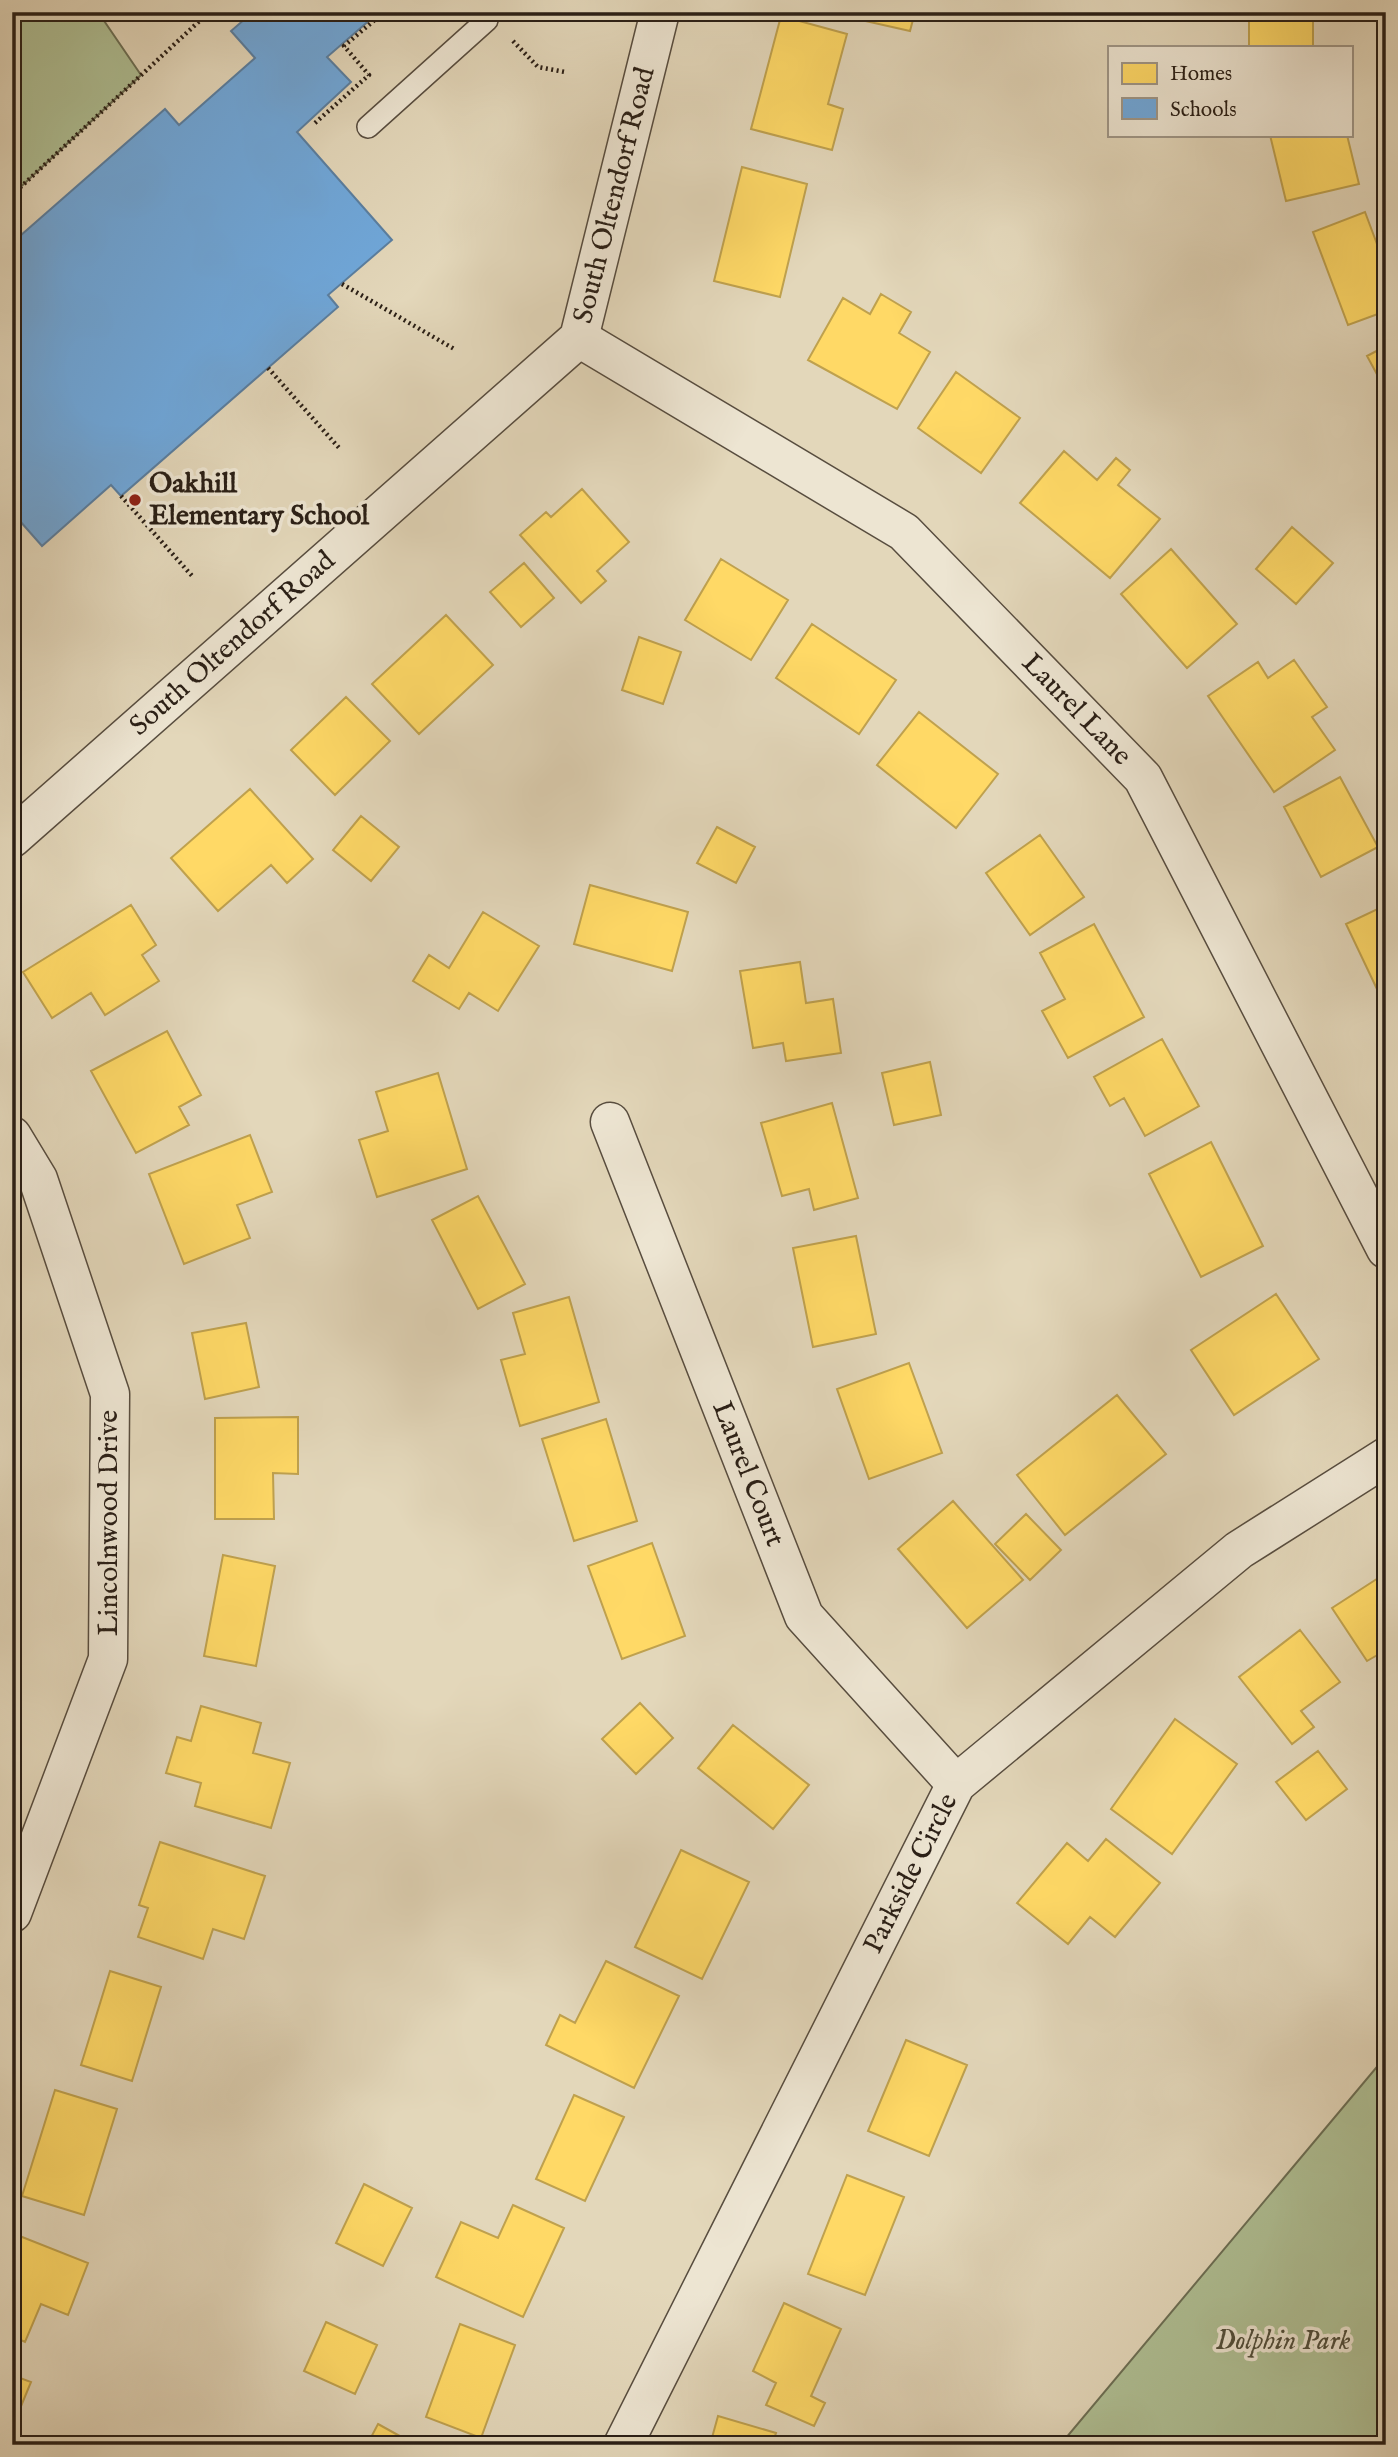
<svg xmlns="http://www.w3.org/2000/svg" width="1398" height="2457" viewBox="0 0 1398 2457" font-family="'IM FELL English',serif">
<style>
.green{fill:#afbf94;stroke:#6c6f55;stroke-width:2}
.homes{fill:#ffd966;stroke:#bfa14e;stroke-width:2}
.schools{fill:#6fa8dc;stroke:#5a7fa1;stroke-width:2}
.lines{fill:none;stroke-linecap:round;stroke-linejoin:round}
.service-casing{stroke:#584d3f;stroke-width:24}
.minor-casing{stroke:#584d3f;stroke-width:41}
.path{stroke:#2a1f16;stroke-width:4.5;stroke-dasharray:2 3.5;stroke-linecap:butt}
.service{stroke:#ede5d2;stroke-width:21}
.minor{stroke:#ede5d2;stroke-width:38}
.poi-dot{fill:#8f2418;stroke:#ede5d2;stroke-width:2.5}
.labels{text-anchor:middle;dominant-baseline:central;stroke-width:7;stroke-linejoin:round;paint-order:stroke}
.street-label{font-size:28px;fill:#2a1f16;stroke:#ede5d2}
.poi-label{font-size:28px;font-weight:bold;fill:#2a1f16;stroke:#ede5d2;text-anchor:start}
.park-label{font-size:28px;font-style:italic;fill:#524f3c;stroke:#ede5d2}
</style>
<rect width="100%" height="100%" fill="#e3d7ba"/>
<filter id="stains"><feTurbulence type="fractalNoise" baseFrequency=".00286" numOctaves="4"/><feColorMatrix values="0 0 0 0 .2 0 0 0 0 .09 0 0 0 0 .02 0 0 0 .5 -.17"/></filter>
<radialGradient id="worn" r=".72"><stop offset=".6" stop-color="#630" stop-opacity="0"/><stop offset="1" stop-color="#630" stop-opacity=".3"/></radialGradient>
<path class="green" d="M50 12H98L141 75 12 195V21Z
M1386 2056V2445H1060Z"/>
<path class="homes" d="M863 12H915L910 31 861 20Z
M1249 12H1313V47H1249Z
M781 16 847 34 828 104 843 109 832 150 751 129Z
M1270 135H1347L1359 184 1286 201Z
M742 167 807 184 780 297 714 281Z
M1365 212 1386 268V311L1348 325 1313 232Z
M881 294 911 312 899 333 930 352 897 409 808 360 843 298 870 314Z
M1386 346V391L1367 356Z
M956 372 1020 418 981 473 918 428Z
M1064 451 1097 480 1116 458 1130 470 1118 485 1160 519 1110 578 1020 503Z
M582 489 629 542 597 571 606 581 581 603 520 535 546 512 551 517Z
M1292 527 1333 563 1296 604 1256 569Z
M1171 549 1237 624 1187 668 1121 594Z
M721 559 788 600 751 660 685 620Z
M524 563 554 598 521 627 490 592Z
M446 615 493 665 419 734 372 684Z
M812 624 896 680 859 734 776 678Z
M639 637 681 652 663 704 622 690Z
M1294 660 1327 707 1312 717 1335 750 1274 792 1208 696 1258 662 1268 678Z
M346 697 390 741 335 795 291 750Z
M919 712 998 774 956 828 877 765Z
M1340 777 1378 847 1321 877 1284 807Z
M250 789 313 859 287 883 271 865 218 911 171 858Z
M361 816 399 847 371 881 333 850Z
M717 827 755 847 736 883 697 863Z
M1040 835 1084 897 1030 935 986 873Z
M590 885 688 912 672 971 574 944Z
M131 905 156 945 142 955 159 981 105 1015 91 993 52 1018 23 972Z
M1386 905V1008L1346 924Z
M483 912 539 946 498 1011 469 993 459 1009 413 981 429 955 449 968Z
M1094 924 1144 1017 1068 1058 1042 1011 1065 999 1040 953Z
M800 962 806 1003 833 999 841 1053 786 1061 783 1043 753 1048 740 971Z
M167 1031 201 1095 179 1107 189 1125 136 1153 91 1071Z
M1162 1039 1199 1106 1145 1136 1124 1098 1110 1106 1094 1077Z
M930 1062 941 1115 894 1125 882 1073Z
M438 1073 467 1169 377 1197 359 1140 388 1131 376 1092Z
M832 1103 858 1198 814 1210 809 1189 782 1196 761 1123Z
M250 1135 272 1192 237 1205 250 1238 184 1264 149 1174Z
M1211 1142 1263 1246 1201 1277 1149 1174Z
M478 1196 525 1284 478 1309 432 1220Z
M856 1236 876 1334 813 1347 793 1248Z
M1276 1294 1319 1359 1234 1415 1191 1350Z
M569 1297 599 1402 520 1426 501 1360 525 1354 513 1313Z
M246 1323 259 1387 205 1399 192 1333Z
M909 1363 942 1453 869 1479 837 1389Z
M1117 1395 1166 1454 1065 1535 1017 1475Z
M298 1417V1474L273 1473 274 1519H215V1418Z
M606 1419 637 1521 574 1541 542 1439Z
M953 1501 1023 1580 967 1628 898 1549Z
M1026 1514 1061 1550 1030 1580 995 1544Z
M652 1543 685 1636 622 1659 588 1566Z
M223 1555 275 1566 256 1666 204 1656Z
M1386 1573V1650L1367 1661 1332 1608Z
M1300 1630 1340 1682 1301 1711 1314 1727 1292 1744 1239 1677Z
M640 1703 673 1738 636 1774 602 1739Z
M201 1706 261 1723 253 1753 290 1763 271 1828 195 1806 201 1783 166 1773 177 1737 191 1741Z
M1175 1719 1237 1764 1172 1854 1111 1809Z
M733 1725 809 1785 773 1829 698 1768Z
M1318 1751 1347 1789 1306 1820 1276 1782Z
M1106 1839 1160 1883 1115 1937 1090 1917 1068 1944 1017 1903 1067 1843 1088 1861Z
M160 1842 265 1876 244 1939 213 1929 203 1959 138 1937 148 1908 139 1905Z
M681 1850 749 1882 702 1979 635 1947Z
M606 1961 679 1996 634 2088 546 2045 560 2015 575 2023Z
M110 1971 161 1987 132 2081 81 2065Z
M906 2040 967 2065 929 2156 868 2131Z
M55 2090 117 2109 84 2215 22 2196Z
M574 2095 624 2117 585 2201 536 2179Z
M847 2175 904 2197 865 2295 808 2274Z
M364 2184 412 2208 383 2266 336 2243Z
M513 2205 564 2228 523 2317 436 2277 461 2222 498 2238Z
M12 2233 88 2263 68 2315 41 2304 25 2342 12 2336Z
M784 2303 841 2329 811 2396 825 2403 814 2426 766 2405 776 2383 753 2371Z
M326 2322 377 2345 355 2394 304 2371Z
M460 2324 515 2345 481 2438 426 2417Z
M12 2375 31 2382 12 2428Z
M718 2416 776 2433 772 2445H710Z
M378 2424 416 2445H367Z"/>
<path class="schools" d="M253 12H379L327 57 351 82 297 132 392 240 328 295 338 307 121 496 111 485 42 546 12 512V243L165 109 179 125 255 58 231 31Z"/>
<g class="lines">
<defs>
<path id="service" d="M368 127 487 20 488 12"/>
<g id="minor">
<path id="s1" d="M579 338 904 532 1143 778 1386 1249"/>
<path id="s2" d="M12 838 579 338 660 12"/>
<path id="s3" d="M610 1122 804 1616 956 1784"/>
<path d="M12 1136 38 1179 110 1394 108 1659 12 1913"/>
<path id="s4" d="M623 2445 956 1784 1239 1550 1386 1457"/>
</g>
</defs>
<use href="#service" class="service-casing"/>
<use href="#minor" class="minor-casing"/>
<path class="path" d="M513 41 538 67 565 72
M315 123 369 75 344 46 384 12
M12 195 207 14 213 12
M342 284 456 350
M268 368 340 449
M121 496 193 577"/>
<use href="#service" class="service"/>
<use href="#minor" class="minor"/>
</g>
<circle class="poi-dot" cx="135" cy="500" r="7"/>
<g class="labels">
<g class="street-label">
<text stroke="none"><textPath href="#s2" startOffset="903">South Oltendorf Road</textPath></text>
<text stroke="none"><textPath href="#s2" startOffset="294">South Oltendorf Road</textPath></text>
<text stroke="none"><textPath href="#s1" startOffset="626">Laurel Lane</textPath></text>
<text stroke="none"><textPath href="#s3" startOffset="378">Laurel Court</textPath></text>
<text transform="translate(109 1523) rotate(-90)">Lincolnwood Drive</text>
<text stroke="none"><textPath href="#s4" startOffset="640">Parkside Circle</textPath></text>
</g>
<g class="poi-label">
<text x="149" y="484">Oakhill<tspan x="149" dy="32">Elementary School</tspan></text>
</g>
<g class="park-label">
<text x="1283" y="2341">Dolphin Park</text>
</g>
</g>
<rect width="1398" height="2457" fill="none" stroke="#e3d7ba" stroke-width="42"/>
<rect x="14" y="14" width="1370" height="2429" fill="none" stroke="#2a1f16" stroke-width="3.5"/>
<rect x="21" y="21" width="1356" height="2415" fill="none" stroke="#2a1f16" stroke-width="2"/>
<rect x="1108" y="46" width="245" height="91" fill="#ede5d2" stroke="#9f9687" stroke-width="2"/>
<rect x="1122" y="63" width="35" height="21" fill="#ffd966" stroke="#9f9687" stroke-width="2"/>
<text x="1170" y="80" font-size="21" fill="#2a1f16">Homes</text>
<rect x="1122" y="98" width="35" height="21" fill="#6fa8dc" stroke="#9f9687" stroke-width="2"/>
<text x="1170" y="116" font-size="21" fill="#2a1f16">Schools</text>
<rect width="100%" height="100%" filter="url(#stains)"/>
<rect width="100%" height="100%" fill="url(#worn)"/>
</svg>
